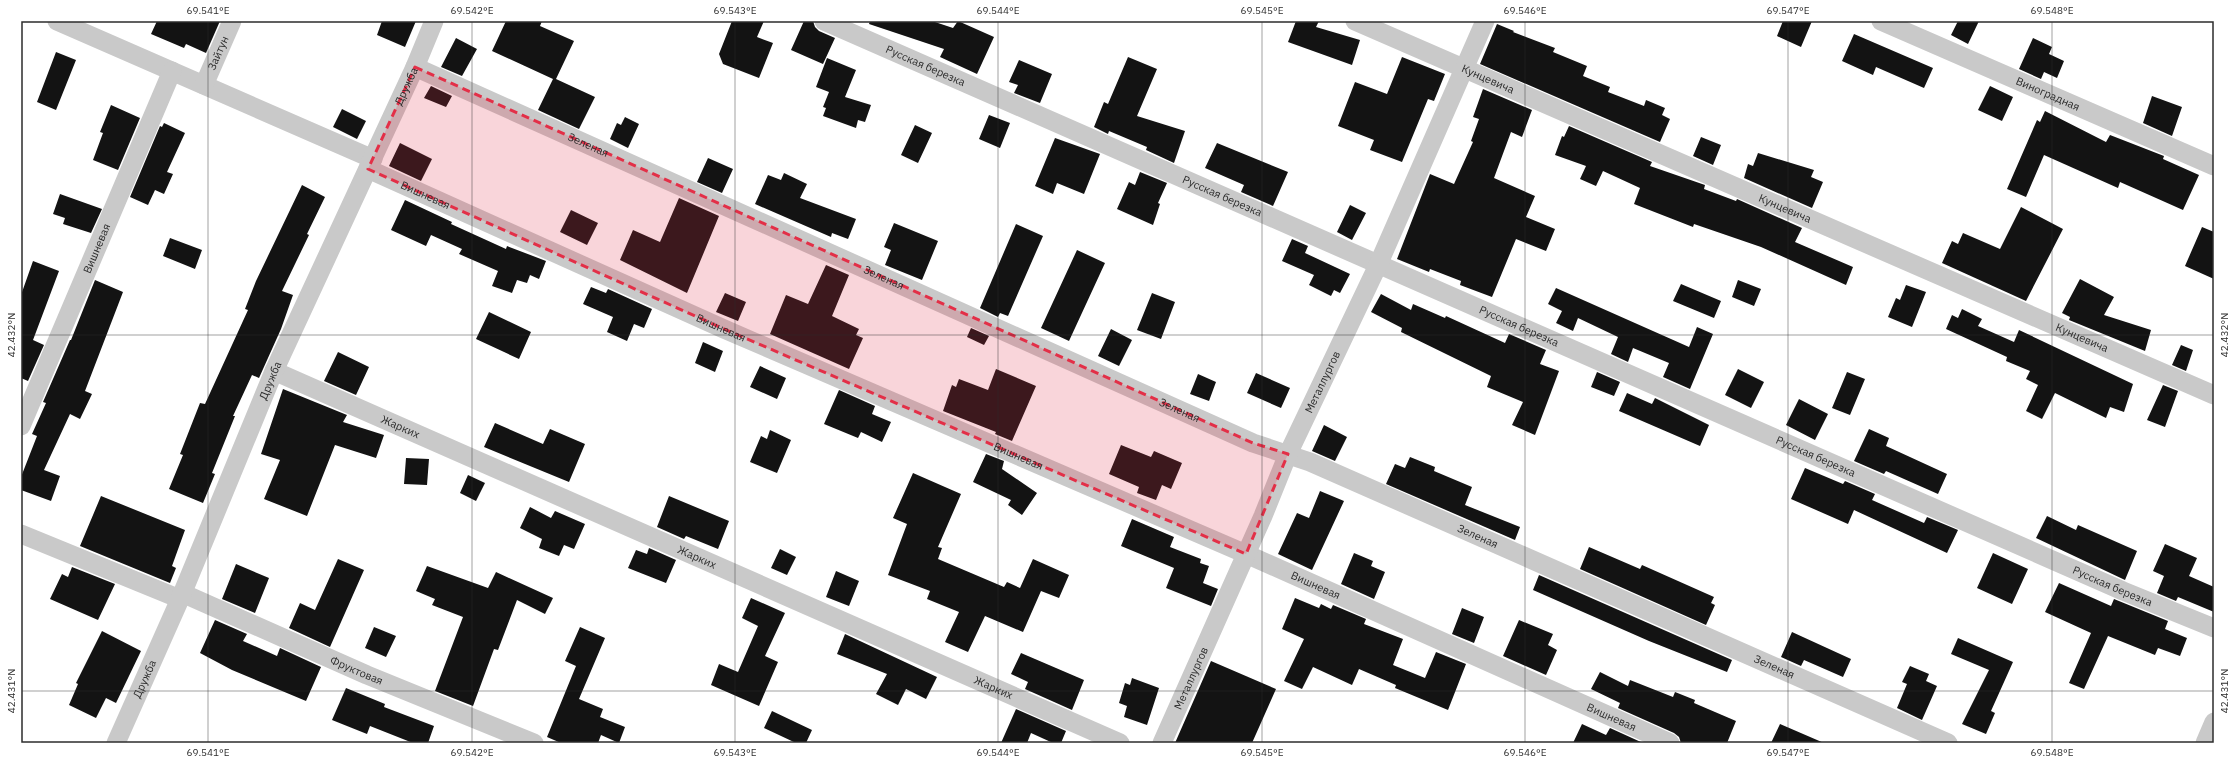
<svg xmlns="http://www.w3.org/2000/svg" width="2235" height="764" viewBox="0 0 2235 764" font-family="'IBM Plex Sans',sans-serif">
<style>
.building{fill:#131313}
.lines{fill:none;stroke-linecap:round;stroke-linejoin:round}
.minor{stroke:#c9c9c9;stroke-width:19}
.marked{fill:#e32f47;fill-opacity:0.2;stroke:#e32f47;stroke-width:3;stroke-dasharray:8 5;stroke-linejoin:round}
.ticks{fill:none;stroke:#2c2c2c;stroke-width:1;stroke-opacity:0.45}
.labels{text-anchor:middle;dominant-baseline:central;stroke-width:4;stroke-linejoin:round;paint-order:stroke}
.street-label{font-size:11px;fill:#2c2c2c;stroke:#fff}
.neatline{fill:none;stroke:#2c2c2c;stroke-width:1.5}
.ticks-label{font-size:10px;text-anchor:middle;fill:#2c2c2c}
</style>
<rect width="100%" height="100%" fill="#fff"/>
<path class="building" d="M157 21H220L206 53 186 44 184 48 151 34Z
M382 21H416L405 47 377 35Z
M506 21H542L540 26 574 41 556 79 595 97 579 129 538 110 553 79 492 51Z
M732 21H764L757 37 773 43 759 78 723 64 719 54Z
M804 21H813L815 27 819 31 835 38 823 64 791 50Z
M870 21H932L953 28 958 21 994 37 977 74 940 57 944 49 869 24Z
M1296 21H1319L1316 27 1360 40 1352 65 1288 42Z
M1783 21H1812L1801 47 1777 36Z
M1958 21H1979L1968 44 1951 35Z
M1497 24 1514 31 1513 32 1555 48 1553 52 1587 66 1583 76 1610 87 1608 92 1644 106 1646 100 1665 108 1662 115 1670 119 1660 142 1480 64Z
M1854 34 1933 68 1924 88 1876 67 1873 75 1842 61Z
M456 38 477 49 462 76 441 67Z
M2033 38 2052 47 2049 54 2064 61 2057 78 2044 72 2041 79 2019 69Z
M56 52 76 60 56 110 37 102Z
M1128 57 1157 69 1137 116 1185 131 1174 163 1146 150 1147 147 1109 131 1108 134 1094 127 1104 102 1108 104Z
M1402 57 1445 74 1434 101 1428 99 1402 162 1370 150 1374 140 1338 126 1355 82 1387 94Z
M827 58 856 70 845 97 871 105 865 122 858 120 856 128 823 116 826 108 823 107 829 92 816 87Z
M1019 60 1052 74 1040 103 1014 93 1018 85 1009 82Z
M431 86 452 96 446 107 424 98Z
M1990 86 2013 97 2002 121 1978 110Z
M1483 89 1532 110 1522 137 1511 132 1494 178 1535 196 1526 217 1555 229 1546 251 1516 239 1492 297 1460 285 1461 281 1430 269 1429 272 1397 259 1430 174 1454 184 1473 142 1471 141 1479 119 1473 117Z
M2152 96 2182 107 2172 136 2143 123Z
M111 105 140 118 118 170 93 160 103 133 100 132Z
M342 109 366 121 357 139 333 127Z
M2045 111 2106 142 2110 135 2164 156 2163 159 2199 175 2183 210 2120 182 2118 188 2044 155 2026 197 2007 189 2037 120 2040 122Z
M989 115 1010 123 1000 148 979 139Z
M625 117 639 124 628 148 610 139 617 123 621 125Z
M164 123 185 133 167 172 173 174 164 194 155 190 148 205 130 197 160 126 162 127Z
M915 125 932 133 918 163 901 155Z
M1569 126 1652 162 1650 166 1705 185 1704 189 1736 201 1737 199 1802 228 1795 242 1853 267 1846 285 1761 247 1694 224 1693 227 1634 204 1640 188 1603 171 1596 186 1580 179 1586 166 1555 155 1562 136 1564 137Z
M1701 137 1721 145 1713 165 1693 156Z
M1055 138 1100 154 1084 194 1057 183 1053 194 1035 186Z
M400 143 432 159 421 181 389 166Z
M1217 143 1288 172 1273 206 1241 192 1244 185 1205 168Z
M1758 153 1814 170 1811 177 1823 182 1812 208 1744 178 1748 164 1753 166Z
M708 158 733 169 722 193 697 182Z
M1140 172 1167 183 1158 203 1160 204 1153 225 1117 209 1129 182 1135 185Z
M784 173 807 184 800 198 856 219 848 239 832 233 831 237 755 204 768 175 781 180Z
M302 185 325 197 307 234 309 235 282 291 293 295 281 329 259 378 252 375 233 416H235L212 473 215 474 203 503 169 489 183 455 180 454 200 403 205 404 248 310 245 309 256 281Z
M60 194 102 209 91 233 63 224 65 218 53 214Z
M679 198 719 216 687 293 620 260 633 230 660 242Z
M405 200 452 222 451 224 506 249 507 246 546 261 539 279 530 275 527 283 517 280 512 293 492 286 498 271 459 254 462 249 431 235 426 246 391 230Z
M1350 205 1366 213 1352 240 1337 232Z
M2021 207 2063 229 2026 301 1942 263 1952 241 1958 244 1963 233 2000 249Z
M571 210 598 223 587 245 560 232Z
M894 223 938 241 922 280 885 265 891 250 884 247Z
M1016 224 1043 236 1008 316 1000 313 998 317 980 308Z
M2202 227 2214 232V279L2185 266Z
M170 238 202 250 195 269 163 256Z
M1292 239 1308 246 1305 253 1350 274 1340 293 1334 290 1331 296 1309 285 1314 275 1282 261Z
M1077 250 1105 263 1069 341 1041 328Z
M33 261 59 271 33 340 44 345 28 381 21 378V295Z
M826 265 849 275 832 316 859 329 856 335 863 338 849 369 770 334 786 295 808 304Z
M2080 279 2114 297 2104 315 2151 330 2145 351 2069 320 2070 317 2062 313Z
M95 280 123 292 85 391 92 394 80 419 70 414 44 470 60 476 51 501 21 490V477L37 436 32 434 46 403 43 402 70 340H71Z
M1738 280 1761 289 1754 306 1732 297Z
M1681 284 1721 301 1714 318 1673 301Z
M1906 285 1926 292 1912 327 1888 317 1896 298 1900 300Z
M591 287 606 293 608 289 652 309 644 328 634 324 627 341 607 332 613 317 583 304Z
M1556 288 1689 347 1697 327 1713 334 1690 389 1663 377 1669 363 1633 348 1628 362 1611 354 1618 337 1578 318 1573 331 1556 323 1562 311 1548 304Z
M725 293 746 302 738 321 716 312Z
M1152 293 1175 302 1161 339 1137 330Z
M1381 294 1411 310 1413 304 1445 318 1446 316 1505 343 1509 334 1546 350 1540 364 1559 371 1535 435 1512 425 1523 402 1487 387 1491 376 1401 332 1402 328 1371 312Z
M1962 309 1982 319 1978 326 2014 342 2019 330 2133 384 2124 412 2110 407 2106 418 2055 393 2042 419 2026 411 2038 385 2026 379 2030 371 2006 361 2007 357 1946 329 1952 315 1958 318Z
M489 312 531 332 519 359 476 339Z
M971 328 989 336 984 345 967 337Z
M1111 329 1132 340 1119 366 1098 356Z
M703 342 723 351 715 372 695 363Z
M2181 345 2193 350 2186 371 2172 365Z
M338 352 369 367 356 395 324 381Z
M760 366 786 378 777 399 750 387Z
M996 369 1036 386 1012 441 995 434 996 432 943 411 952 385 956 387 959 379 988 390Z
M1738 369 1764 382 1751 408 1725 395Z
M1597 372 1620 382 1614 396 1591 387Z
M1847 372 1865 379 1850 415 1832 408Z
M1256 373 1290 388 1281 408 1247 393Z
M1198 374 1216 382 1209 401 1190 394Z
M2163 385 2178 391 2165 427 2147 420Z
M283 389 347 415 343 422 384 435 376 458 335 445 307 516 264 499 280 460 261 454Z
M839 390 875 406 872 414 891 422 882 442 861 432 858 438 824 424Z
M1627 393 1652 404 1655 398 1709 425 1700 446 1619 411Z
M1799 399 1828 414 1815 440 1786 425Z
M495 423 543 444 550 429 585 444 569 482 484 447Z
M1324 425 1347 437 1335 461 1312 451Z
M1869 429 1889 438 1886 446 1947 474 1938 494 1886 471 1884 474 1854 461Z
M770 430 791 440 777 473 750 462 761 436 767 439Z
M1121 445 1151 457 1154 451 1182 463 1171 489 1162 485 1156 500 1137 493 1139 487 1109 474Z
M986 454 1004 461 1002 469 1037 493 1022 515 1008 505 1011 500 973 482Z
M1410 457 1435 467 1434 471 1472 487 1465 505 1520 527 1515 540 1386 484 1395 464 1405 468Z
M406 458 429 459 427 485 404 484Z
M1805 468 1843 484 1845 481 1875 494 1872 500 1924 523 1927 517 1958 530 1947 553 1854 510 1848 524 1791 499Z
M913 473 961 494 938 547 942 548 938 559 1004 587 1007 582 1020 588 1033 559 1069 575 1059 598 1041 591 1023 632 985 616 968 652 945 642 959 612 927 599 930 591 888 575 907 524 893 518Z
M468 475 485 483 476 501 460 493Z
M1320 491 1344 501 1312 570 1278 554 1297 513 1309 518Z
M101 496 185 530 172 566 176 568 170 583 80 546Z
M669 496 729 521 718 549 686 536 684 539 657 527Z
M530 507 551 518 555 511 585 524 574 549 564 545 559 556 539 548 542 539 520 528Z
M2047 516 2076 530 2078 525 2137 551 2125 580 2036 538Z
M1132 519 1174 537 1170 547 1201 559 1200 563 1209 566 1203 583 1218 589 1211 606 1166 588 1174 568 1121 546Z
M2165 544 2197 558 2189 576 2214 587V612L2178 597 2176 601 2157 593 2164 576 2153 571Z
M1589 547 1640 569 1642 565 1714 597 1711 603 1715 605 1706 625 1580 569Z
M649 548 676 560 666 583 628 568 636 550 647 554Z
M780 549 796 557 787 575 771 568Z
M1354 553 1373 561 1371 566 1385 572 1374 599 1341 584Z
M1993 553 2028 569 2012 604 1977 588Z
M338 559 364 570 330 647 289 628 300 603 315 610Z
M236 564 269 578 255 613 222 599Z
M427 566 488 588 496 572 553 598 545 614 517 600 498 650 494 649 473 706 435 691 463 617 432 605 435 599 416 591Z
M72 567 115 584 98 620 50 599 62 574 68 577Z
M836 571 859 581 849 606 826 597Z
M1539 575 1732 660 1727 672 1649 641 1533 590Z
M2059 583 2111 606 2114 599 2168 621 2165 629 2187 638 2180 656 2158 648 2155 655 2108 636 2084 689 2069 683 2091 633 2045 612Z
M751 598 785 613 765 656 778 662 759 706 711 685 719 664 738 672 758 626 742 618Z
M1295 598 1319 608 1321 604 1331 609 1333 605 1366 619 1364 624 1403 639 1393 665 1425 678 1436 652 1466 664 1448 710 1395 688 1396 685 1359 669 1352 685 1313 667 1302 689 1284 681 1304 639 1282 629Z
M1462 608 1484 617 1474 643 1452 634Z
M215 620 247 634 243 641 277 656 280 648 321 667 306 701 232 670 200 653Z
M1519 620 1553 634 1548 645 1557 650 1546 675 1503 656Z
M374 627 396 636 386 657 365 648Z
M580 627 605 638 579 699 603 709 600 717 625 727 619 743 601 735 598 743H561L547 737 576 666 565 661Z
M102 631 141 651 116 703 106 698 96 718 69 705 78 684 76 683Z
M1792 632 1851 659 1843 677 1804 660 1801 666 1781 657Z
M845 634 937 677 926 699 906 689 898 705 876 694 887 674 837 654Z
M1958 638 2013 662 1991 711 1995 713 1986 734 1962 724 1989 670 1951 654Z
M1021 653 1084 680 1072 710 1025 689 1028 682 1011 674Z
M1211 661 1276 689 1252 743H1175Z
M1910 666 1929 674 1926 681 1937 686 1922 720 1897 708 1907 684 1902 682Z
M1600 672 1628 686 1630 680 1673 697 1675 692 1695 700 1694 703 1736 721 1727 743H1681L1679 737 1674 733 1618 708 1620 703 1591 689Z
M1132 678 1159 688 1147 725 1124 717 1127 706 1119 703 1125 683 1130 685Z
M346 688 385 704 384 707 434 726 428 743H413L370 726 367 734 332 720Z
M1016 709 1066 731 1061 743H1053L1031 733 1027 743H1001Z
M772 711 812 730 806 743H796L764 728Z
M1582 724 1606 735 1610 728 1643 743H1573Z
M1780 724 1824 743H1771Z"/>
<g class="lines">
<g class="minor">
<path d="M57 21 373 159"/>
<path id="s1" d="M824 21 2123 591 2214 628"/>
<path id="s2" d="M1355 21 2214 395"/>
<path id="s3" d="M1881 21 2214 166"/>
<path id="s4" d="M415 67 1253 443 1310 462 1948 743"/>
<path id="s5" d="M204 85 232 21"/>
<path id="s6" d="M368 169 724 329 1246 554 1670 743"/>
<path id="s7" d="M274 371 1120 743"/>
<path id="s8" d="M21 426 172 71"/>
<path d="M21 534 180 599"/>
<path id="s9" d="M182 593 367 675 534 743"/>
<path id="s10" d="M116 743 180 599 274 371 415 67 434 21"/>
<path id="s11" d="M1162 743 1263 516 1288 454 1378 265 1485 21"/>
<path d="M2205 743 2214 722"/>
</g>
</g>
<path class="marked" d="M415 67 1253 443 1288 454 1246 554 724 329 368 169Z"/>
<path class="ticks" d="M208 21V743M472 21V743M735 21V743M998 21V743M1262 21V743M1525 21V743M1788 21V743M2052 21V743M21 335H2214M21 691H2214"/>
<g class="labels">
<g class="street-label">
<text stroke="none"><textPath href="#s5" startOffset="35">Зайтун</textPath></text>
<text stroke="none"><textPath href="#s1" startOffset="111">Русская березка</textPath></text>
<text stroke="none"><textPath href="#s2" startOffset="145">Кунцевича</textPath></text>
<text stroke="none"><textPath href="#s10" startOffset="718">Дружба</textPath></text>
<text stroke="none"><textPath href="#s3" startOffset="182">Виноградная</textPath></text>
<text stroke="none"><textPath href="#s4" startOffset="190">Зеленая</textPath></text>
<text stroke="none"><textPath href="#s6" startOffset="63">Вишневая</textPath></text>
<text stroke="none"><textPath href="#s1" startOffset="435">Русская березка</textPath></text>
<text stroke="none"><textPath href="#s2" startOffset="469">Кунцевича</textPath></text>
<text stroke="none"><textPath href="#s8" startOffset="193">Вишневая</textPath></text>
<text stroke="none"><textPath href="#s4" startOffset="514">Зеленая</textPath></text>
<text stroke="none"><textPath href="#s1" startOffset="759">Русская березка</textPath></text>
<text stroke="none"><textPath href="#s6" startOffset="387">Вишневая</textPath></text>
<text stroke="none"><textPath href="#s2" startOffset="793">Кунцевича</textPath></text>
<text stroke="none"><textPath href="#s10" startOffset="394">Дружба</textPath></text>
<text stroke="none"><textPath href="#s11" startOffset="395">Металлургов</textPath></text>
<text stroke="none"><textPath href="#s4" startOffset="838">Зеленая</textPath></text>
<text stroke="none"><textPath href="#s7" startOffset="138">Жарких</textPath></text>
<text stroke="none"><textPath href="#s1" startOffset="1083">Русская березка</textPath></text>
<text stroke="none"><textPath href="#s6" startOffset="711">Вишневая</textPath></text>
<text stroke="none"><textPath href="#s4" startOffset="1162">Зеленая</textPath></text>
<text stroke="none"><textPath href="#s7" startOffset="462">Жарких</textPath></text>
<text stroke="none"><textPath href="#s6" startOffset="1035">Вишневая</textPath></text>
<text stroke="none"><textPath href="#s1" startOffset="1407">Русская березка</textPath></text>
<text stroke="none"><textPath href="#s4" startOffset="1486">Зеленая</textPath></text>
<text stroke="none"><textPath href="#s9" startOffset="191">Фруктовая</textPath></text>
<text stroke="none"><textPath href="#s11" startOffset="71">Металлургов</textPath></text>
<text stroke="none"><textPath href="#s10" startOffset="70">Дружба</textPath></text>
<text stroke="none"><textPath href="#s7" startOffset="786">Жарких</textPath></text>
<text stroke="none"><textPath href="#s6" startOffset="1359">Вишневая</textPath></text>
</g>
</g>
<rect width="2235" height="764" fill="none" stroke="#ffffff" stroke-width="44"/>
<rect x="22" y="22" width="2191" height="720" class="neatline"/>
<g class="ticks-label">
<text x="208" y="14">69.541°E</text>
<text x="472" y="14">69.542°E</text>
<text x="735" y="14">69.543°E</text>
<text x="998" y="14">69.544°E</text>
<text x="1262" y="14">69.545°E</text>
<text x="1525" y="14">69.546°E</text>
<text x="1788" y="14">69.547°E</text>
<text x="2052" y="14">69.548°E</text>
<text transform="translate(11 335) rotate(-90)" y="4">42.432°N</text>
<text transform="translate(2224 335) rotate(-90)" y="4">42.432°N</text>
<text transform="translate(11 691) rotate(-90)" y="4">42.431°N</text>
<text transform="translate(2224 691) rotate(-90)" y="4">42.431°N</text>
<text x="208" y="756">69.541°E</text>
<text x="472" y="756">69.542°E</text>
<text x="735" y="756">69.543°E</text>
<text x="998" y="756">69.544°E</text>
<text x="1262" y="756">69.545°E</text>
<text x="1525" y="756">69.546°E</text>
<text x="1788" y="756">69.547°E</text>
<text x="2052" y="756">69.548°E</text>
</g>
</svg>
